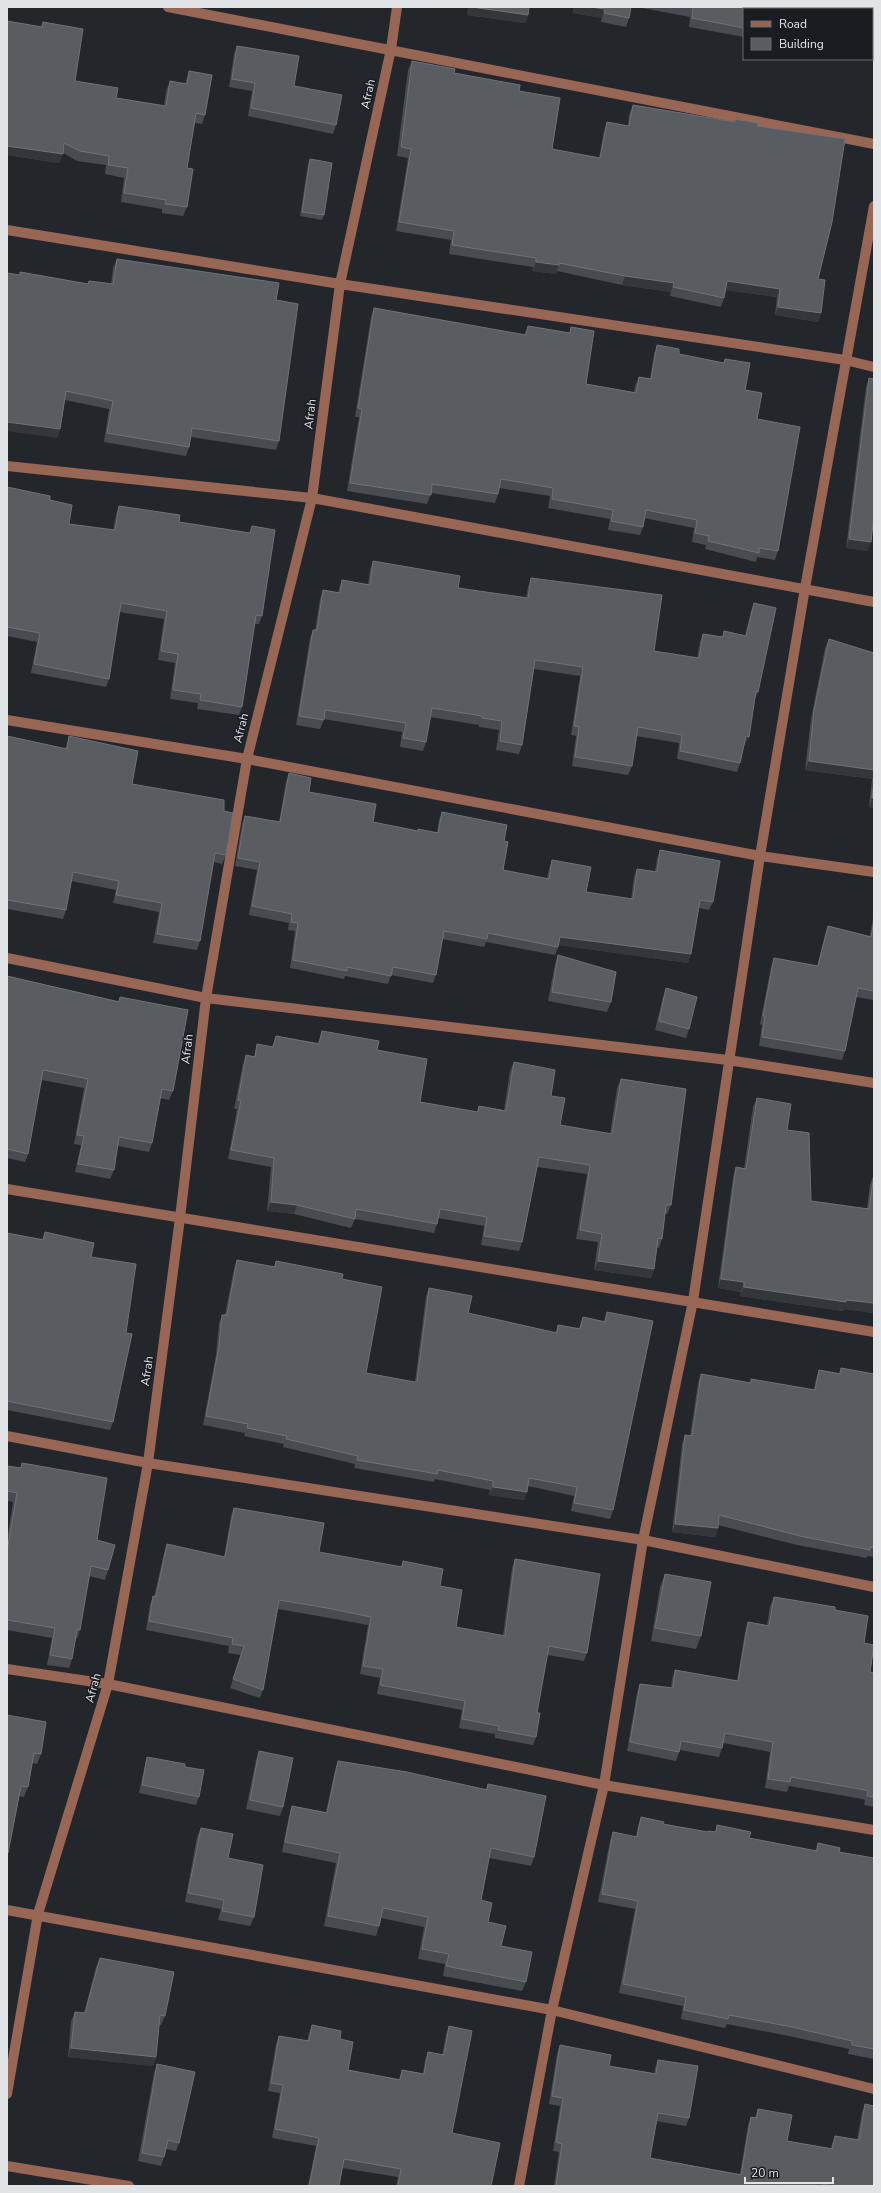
<svg xmlns="http://www.w3.org/2000/svg" width="881" height="2193" viewBox="0 0 881 2193" font-family="'Nunito Sans',sans-serif">
<style>
.lines{fill:none;stroke-linecap:round;stroke-linejoin:round}
.minor{stroke:#976655;stroke-width:10}
.wall{fill:#484c52}
.shaded-wall{fill:#33373c}
.building{fill:#595d62;stroke:#6e7277}
.labels{text-anchor:middle;dominant-baseline:central;stroke-width:3;stroke-linejoin:round;paint-order:stroke}
.street-label{font-size:12px;fill:#e1e4e7;stroke:#191d22}
</style>
<rect width="100%" height="100%" fill="#23272c"/>
<g class="lines">
<path class="minor" d="M168 7 874 144
M7 230 340 284 845 360 874 367
M7 466 312 498 874 602
M7 720 247 759 760 856 874 872
M7 958 206 998 728 1060 874 1083
M7 1189 874 1332
M7 1436 148 1463 643 1540 874 1587
M7 1669 108 1684 604 1785 874 1830
M7 1910 552 2010 874 2089
M7 2094 38 1914 108 1684 148 1463 180 1218 206 998 247 759 312 498 340 284 391 49 397 7
M7 2166 129 2186
M519 2186 552 2010 604 1785 643 1540 693 1301 760 856 805 588 874 206"/>
</g>
<path class="wall" d="M469 7H529L528 15 525 23 467 15Z
M574 7H631L629 18 626 27 601 22 602 18 573 13Z
M637 7H861L744 9V37L689 27 690 17Z
M7 21 41 27 43 22 75 81 116 98 164 106 166 91 170 81 185 84 189 71 205 115 202 124 195 123 187 168V207L183 216 162 213V209L121 202 124 178 105 174 106 165 77 161 63 153 59 163 7 155Z
M237 46 294 86 336 125 333 134 248 116 252 91 229 87 234 54Z
M412 61 519 91 552 149 599 158 604 131 607 122 628 126 629 114 633 105 734 122 735 119 757 126 818 279 821 313 818 322 775 315 777 297 726 290 724 298 721 307 670 296 671 292 622 285 557 271 556 274 532 271 533 267 449 254 451 240 396 231 408 158 397 156 408 70Z
M310 159 324 215 322 220 300 216 308 164Z
M117 259 276 300 279 441 276 450 191 437 189 447 186 456 104 442 109 409 65 400 60 429 57 438 19 275 20 272 88 284 89 281 111 284 113 268Z
M374 308 524 335 528 326 569 333 571 327 586 384 634 392 635 386 639 377 650 379 654 354 657 345 679 354 724 363 725 359 745 390 757 419 778 551 775 560 757 557 756 562 705 549 706 545 692 542 694 528 644 518 643 527 640 535 608 530 610 519 548 508 550 496 499 488 498 494 495 503 431 493 427 504 347 491 359 417H355L371 317Z
M869 378 868 551 846 548 866 387Z
M7 487 50 500 69 524 113 530 116 515 119 506 179 522 249 533 252 526 262 616 259 624H255L242 707 239 715 197 709 198 703 170 699 175 663 158 660 164 619 119 612 109 679 106 687 31 673 37 642 7 636Z
M373 561 458 588 526 598 528 587 531 578 654 651 697 658 700 642 703 634 722 637 724 631 745 636 751 611 754 603 758 692 754 700 749 737 745 745H744L740 763 737 772 677 759 679 743 636 736 632 766 628 775 572 766 576 736 571 735 580 676 534 669 522 745 519 754 496 750 499 730 479 727V725L430 717 426 742 423 751 400 747 402 732 324 719 320 729 296 725 310 638 313 630H315L320 599 323 590 338 593 339 589 342 580 368 585 370 570Z
M829 639 874 653V808L869 807 872 779 805 770 811 719 825 648Z
M7 736 65 749 69 736 226 855 222 864 214 862 200 941 197 950 153 943 159 912 113 903 116 890 71 881 66 910 63 919 7 909Z
M289 773 309 792 373 822 417 831 418 829 437 833 439 820 442 812 504 841 503 870 547 878 549 869 552 860 586 892 631 899 634 877 637 869 655 871 657 859 660 850 713 902 709 910 699 908 688 963 559 945 555 955 486 942 484 947 442 939 436 975 433 983 391 975 388 984 345 976 344 979 290 968 295 931 288 930 289 923 249 915 257 870 235 866 242 824 245 816 279 822 286 782Z
M874 912V1000L856 997 845 1051 842 1060 759 1046 762 1025 760 1024 771 967 774 958 817 966 825 935 828 926 870 936Z
M558 955 611 1002 607 1012 548 1001 555 964Z
M7 976 118 1001 120 997 173 1091 169 1100 160 1098 152 1143 149 1152 118 1146 114 1170 110 1179 75 1172 81 1145 74 1144 84 1088 42 1080 28 1154 25 1162 7 1158Z
M666 988 689 1029 686 1038 655 1030 663 997Z
M322 1031 377 1050 420 1102 477 1112 479 1106 504 1110 510 1071 514 1062 551 1096 560 1125 610 1134 617 1088 621 1079 671 1205 667 1214H665L662 1239 659 1248 657 1247 654 1269 651 1278 594 1270 598 1242 576 1239 587 1174 537 1167 522 1242 519 1251 481 1245 484 1226 438 1218 437 1224 434 1233 355 1219 351 1228 294 1214 267 1211 271 1167 228 1159 237 1109H234L243 1064 246 1055 254 1057 257 1044 272 1047 276 1036 318 1043Z
M757 1098 787 1130 811 1201 867 1209 870 1184 874 1174V1313L844 1309 843 1311 740 1296 741 1292 718 1288 733 1177 736 1167 744 1169 753 1107Z
M45 1232 91 1257 113 1422 110 1430 7 1410V1233L43 1239Z
M237 1260 274 1267 276 1261 342 1279 366 1373 415 1382 426 1296 429 1288 468 1313 555 1333 558 1325 579 1328 583 1317 604 1321 607 1312 613 1510 610 1519 571 1511 574 1496 528 1486 524 1500 489 1495 490 1490 435 1479 434 1482 354 1468 355 1464 283 1447 284 1444 244 1436 245 1433 203 1425 216 1355 219 1323 222 1315H225L234 1269Z
M841 1368 874 1374V1557L867 1556V1558L797 1545 718 1525V1528L715 1537 672 1532 682 1444 685 1435 690 1436 698 1383 701 1374 750 1383 751 1379 814 1390 816 1379 819 1370 839 1373Z
M22 1463 97 1540 108 1570 105 1580 89 1576 80 1630 77 1639H76L72 1659 69 1668 47 1665 52 1638 7 1630V1540L13 1502 7 1501V1466L20 1468Z
M234 1508 319 1552 401 1567 403 1561 440 1586 456 1627 503 1635 512 1568 515 1559 587 1653 584 1661 547 1655 537 1713 536 1737 533 1745 495 1738V1734L459 1728 462 1710 377 1694 380 1678 360 1674 368 1625 324 1617 278 1609 263 1690 260 1698 230 1688 241 1655 228 1653 229 1646 146 1630 150 1605 153 1596 154 1597 164 1553 167 1544 224 1557 231 1516Z
M665 1574 701 1636 696 1649 651 1641 660 1587Z
M774 1597 835 1610 864 1643 870 1672 874 1673V1807L864 1805 865 1800 862 1799 789 1786 787 1792 765 1788 770 1752 723 1743 722 1748 719 1757 680 1750 676 1761 627 1751 637 1693 640 1684 671 1688 672 1679 675 1670 737 1681 745 1632 748 1622 767 1625 770 1606Z
M7 1715 41 1754 37 1764 32 1763 28 1787 24 1797 19 1796 8 1853 7 1857Z
M259 1751 283 1807 280 1816 246 1809 256 1760Z
M147 1757 185 1767 199 1797 196 1805 139 1793 145 1765Z
M338 1761 486 1789 488 1784 534 1857 531 1866 489 1858 481 1900 488 1922 501 1946 526 1982 522 1991 443 1976 445 1964 418 1959 424 1927 381 1918 379 1926 376 1936 324 1926 336 1863 282 1852 289 1816 292 1806 326 1812 335 1770Z
M641 1817 663 1824 707 1832H715L717 1825 749 1838 815 1851 818 1843 839 1852 874 1858V2059L848 2054 849 2049 789 2036 727 2024 725 2028 681 2019 683 2006 619 1993 635 1909 598 1902 610 1841 613 1832 636 1837 638 1826Z
M201 1828 228 1858 254 1917 250 1926 218 1920 221 1909 185 1902 197 1837Z
M100 1958 165 2016 161 2025H159L156 2057 153 2066 68 2057 71 2021 75 2012 84 2013 96 1967Z
M312 2025 340 2039 348 2070 399 2079 402 2070 423 2074 425 2060 428 2052 442 2055 446 2035 449 2026 452 2133 491 2186H396L398 2177 342 2168 339 2186H308L316 2146 272 2138 280 2093 268 2091 276 2044 279 2036 307 2041 309 2033Z
M560 2045 609 2066 654 2073 655 2068 658 2060 689 2118 686 2126 656 2121 650 2158 740 2174 748 2125 751 2117H755L758 2109 787 2141 831 2148 832 2144 835 2136 857 2140 862 2112 865 2104 874 2186H554L559 2152 553 2151 560 2106 549 2104 557 2054Z
M157 2064 179 2143 176 2151 166 2149 164 2157 161 2166 138 2161 154 2073Z"/>
<path class="shaded-wall" d="M470 7 528 15 525 23 467 15Z
M575 7H590L605 9 602 18 573 13Z
M7 146 63 154 59 163 7 155Z
M536 262 559 265 556 274 532 271Z
M625 276 674 283 671 292 622 285Z
M727 281 780 289 777 297 724 290Z
M778 307 821 313 818 322 775 315Z
M7 422 60 429 57 438 7 431Z
M849 539 871 542 868 551 846 548Z
M746 736 749 737 745 745H742Z
M809 761 874 770V775L872 779 805 770Z
M872 798H874V808L869 807Z
M560 937 691 954 688 963 557 945Z
M271 1202 297 1205 294 1214 267 1211Z
M598 1261 654 1269 651 1278 594 1270Z
M721 1279 744 1282 741 1292 718 1288Z
M744 1287 874 1303V1313L844 1309 843 1311 740 1296Z
M493 1487 527 1492 524 1500 489 1495Z
M675 1524 718 1528 715 1537 672 1532Z
M71 2048 156 2057 153 2066 68 2057Z"/>
<path class="building" d="M472 7H529L528 15Z
M590 7H631L629 18 604 13 605 9Z
M686 7H861L860 9H744V28L692 18 693 8Z
M7 21 42 27 43 22 83 29 75 81 118 88 116 98 166 106 170 81 187 84 189 71 212 75 205 115 196 113 187 168 193 169 187 207 165 204 166 200 124 193 128 168 108 165 109 156 80 151 64 143 63 154 7 146Z
M237 46 299 56 294 86 342 95 336 125 251 108 255 83 232 79Z
M412 61 455 69 454 73 520 85 519 91 560 98 552 149 600 158 607 122 629 126 633 105 735 122V119L758 123 757 126 845 139 832 222 818 279 825 280 821 313 778 307 780 289 727 281 724 298 673 287 674 283 625 276 559 263V265L536 262V258L452 245 454 231 399 222 411 149 401 147Z
M310 159 332 163 324 215 302 212Z
M117 259 279 283 276 300 298 304 279 441 192 428 189 447 107 433 113 401 66 391 60 429 7 422V273L20 275V272L88 284 89 281 113 284Z
M374 308 526 335 528 326 570 333 571 327 594 331 586 384 636 393 639 377 651 379 657 345 679 349V354L724 363 725 359 750 363 745 390 762 393 757 419 800 427 778 551 759 548V553L708 541 709 536 695 533 697 520 646 510 643 527 611 521 613 510 552 499 553 488 501 479 498 494 432 484 431 495 350 483 362 409 358 408Z
M869 378 874 379V515L871 542 849 539Z
M7 487 50 496V500L72 505 69 524 115 530 119 506 180 515 179 522 250 533 252 526 275 530 262 616 256 615 242 707 200 700 201 694 173 690 178 654 161 651 167 611 121 603 109 679 34 664 40 633 7 627Z
M373 561 460 576 458 588 528 598 531 578 662 595 654 651 699 658 703 634 723 637 724 631 746 636 754 603 776 608 758 692 756 691 749 737 746 736 740 763 680 751 682 735 638 727 632 766 575 757 579 727 574 726 583 667 535 660 522 745 500 741 502 721 482 718V716L432 708 426 742 403 738 406 723 325 710 324 720 299 716 313 630H317L323 590 340 593 342 580 370 585Z
M829 639 874 653V770L809 761 814 710Z
M7 736 67 749 69 736 138 751 132 784 224 800V811L233 813 226 855 215 853 200 941 157 934 162 903 116 895 119 881 73 872 66 910 7 900Z
M289 773 311 778 309 792 376 804 373 822 418 831V829L438 833 442 812 507 825 504 841 508 842 503 870 549 879 552 860 591 867 586 892 633 899 637 869 657 872 660 850 720 861 713 902 700 900 691 954 560 937 558 947 488 933 487 939 444 931 436 975 393 967 391 976 347 967V971L293 960 298 923 291 922 292 914 252 906 260 862 238 858 245 816 280 822Z
M874 783V798H872Z
M874 922V991L858 988 845 1051 762 1037 765 1016H763L774 958 818 966 828 926 871 937Z
M558 955 616 972 611 1002 552 992Z
M7 976 119 1002 120 997 188 1010 173 1091 162 1089 152 1143 119 1137 114 1170 78 1164 84 1136 77 1135 88 1079 43 1070 28 1154 7 1149Z
M666 988 697 997 689 1029 659 1021Z
M322 1031 379 1041 377 1050 427 1059 420 1102 478 1112 479 1106 506 1111 514 1062 555 1070 551 1096 565 1098 560 1125 612 1134 621 1079 686 1089 671 1205H666L662 1239 658 1238 654 1269 598 1261 602 1234 580 1230 590 1165 539 1157 522 1242 484 1236 487 1217 440 1209 437 1224 356 1209 355 1219 297 1205 271 1202 274 1158 231 1150 241 1100H238L246 1055 255 1057 257 1044 273 1047 276 1036 319 1044Z
M757 1098 791 1104 787 1130 809 1133 811 1201 869 1209 874 1174V1303L846 1300V1302L744 1287V1282L721 1279 736 1167 746 1169Z
M45 1232 94 1243 91 1257 136 1264 126 1333 132 1334 113 1422 7 1401V1233L43 1240Z
M237 1260 275 1267 276 1261 343 1274 342 1279 382 1287 366 1373 415 1382 417 1381 429 1288 472 1296 468 1313 557 1333 558 1325 580 1329 583 1317 605 1322 607 1312 653 1321 613 1510 574 1503 577 1487 529 1478 527 1492 493 1487V1481L438 1470 437 1474 357 1460 358 1456 286 1439 287 1436 247 1428 248 1424 206 1416 219 1346 222 1315H227Z
M841 1368 874 1374V1548L870 1547V1550L800 1536 719 1515 718 1528 675 1524 685 1435 692 1436 701 1374 751 1383V1379L815 1390 819 1370 840 1374Z
M22 1463 107 1478 97 1540 115 1545 108 1570 91 1566 80 1630 77 1629 72 1659 50 1655 55 1628 7 1620V1551L17 1493 7 1491V1466L21 1468Z
M234 1508 324 1523 319 1552 402 1567 403 1561 443 1569 440 1586 462 1590 456 1627 505 1636 515 1559 600 1574 587 1653 549 1646 537 1713H540L536 1737 498 1730 499 1726 462 1719 465 1701 380 1685 383 1669 363 1666 371 1617 327 1608 279 1600 263 1690 233 1679 244 1646 232 1644 233 1638 149 1621 153 1596 156 1597 167 1544 225 1557Z
M665 1574 711 1582 701 1636 655 1628Z
M774 1597 835 1607V1610L868 1616 864 1643 874 1645 870 1672 874 1673V1797L867 1796 868 1791 865 1790 791 1777 790 1782 768 1779 773 1742 725 1733 722 1748 681 1741 679 1752 630 1742 640 1684 673 1688 675 1670 738 1681 748 1622 769 1626Z
M7 1715 46 1722 41 1754 34 1753 28 1787 21 1786 8 1853H7Z
M259 1751 293 1758 283 1807 250 1800Z
M147 1757 185 1764V1767L204 1770 199 1797 142 1785Z
M338 1761 407 1772 487 1790 488 1784 546 1796 534 1857 491 1848 481 1900 492 1903 488 1922 506 1926 501 1946 532 1952 526 1982 446 1966 449 1954 422 1949 428 1917 383 1908 379 1926 328 1916 340 1853 285 1842 292 1806 327 1813Z
M641 1817 664 1822 663 1824 708 1832V1831L716 1832 717 1825 751 1832 749 1838 817 1851 818 1843 840 1848 839 1852 874 1858V2049L852 2045V2041L792 2027 729 2015 728 2019 684 2010 686 1997 623 1984 638 1901 602 1894 613 1832 637 1837Z
M201 1828 233 1834 228 1858 263 1865 254 1917 222 1911 224 1900 188 1893Z
M100 1958 174 1972 165 2016 160 2015 156 2057 71 2048 75 2012 85 2013Z
M312 2025 341 2031 340 2039 353 2042 348 2070 400 2080 402 2070 424 2074 428 2052 444 2055 449 2026 472 2031 452 2133 500 2143 491 2186H398L401 2169 344 2159 339 2186H309L319 2138 275 2129 283 2085 271 2083 279 2036 309 2041Z
M560 2045 611 2055 609 2066 656 2074 658 2060 698 2066 689 2118 658 2113 650 2158 741 2175 751 2117 757 2118 758 2109 792 2115 787 2141 832 2149 835 2136 859 2140 865 2104 874 2106V2186H831L823 2184 822 2186H786L780 2185V2186H556L562 2144 556 2142 563 2098 552 2096Z
M157 2064 195 2072 179 2143 168 2140 164 2157 142 2153Z"/>
<g class="labels">
<g class="street-label">
<text transform="translate(368 94) rotate(-78)">Afrah</text>
<text transform="translate(310 414) rotate(-83)">Afrah</text>
<text transform="translate(241 728) rotate(-76)">Afrah</text>
<text transform="translate(187 1049) rotate(-83)">Afrah</text>
<text transform="translate(147 1371) rotate(-82)">Afrah</text>
<text transform="translate(93 1688) rotate(-75)">Afrah</text>
</g>
</g>
<rect width="881" height="2193" fill="none" stroke="#e1e4e7" stroke-width="16"/>
<rect x="743" y="8" width="130" height="52" fill="#191d22" stroke="#696d71"/>
<rect x="751" y="21" width="20" height="6" fill="#976655" stroke="#696d71"/>
<text x="779" y="28" font-size="12" fill="#e1e4e7">Road</text>
<rect x="751" y="38" width="20" height="12" fill="#595d62" stroke="#696d71"/>
<text x="779" y="48" font-size="12" fill="#e1e4e7">Building</text>
<path d="M745 2177v6h88v-6" fill="none" stroke="#e1e4e7" stroke-width="2"/>
<text x="751" y="2177" font-size="12" fill="#e1e4e7" stroke="#191d22" stroke-width="3" paint-order="stroke">20 m</text>
</svg>
